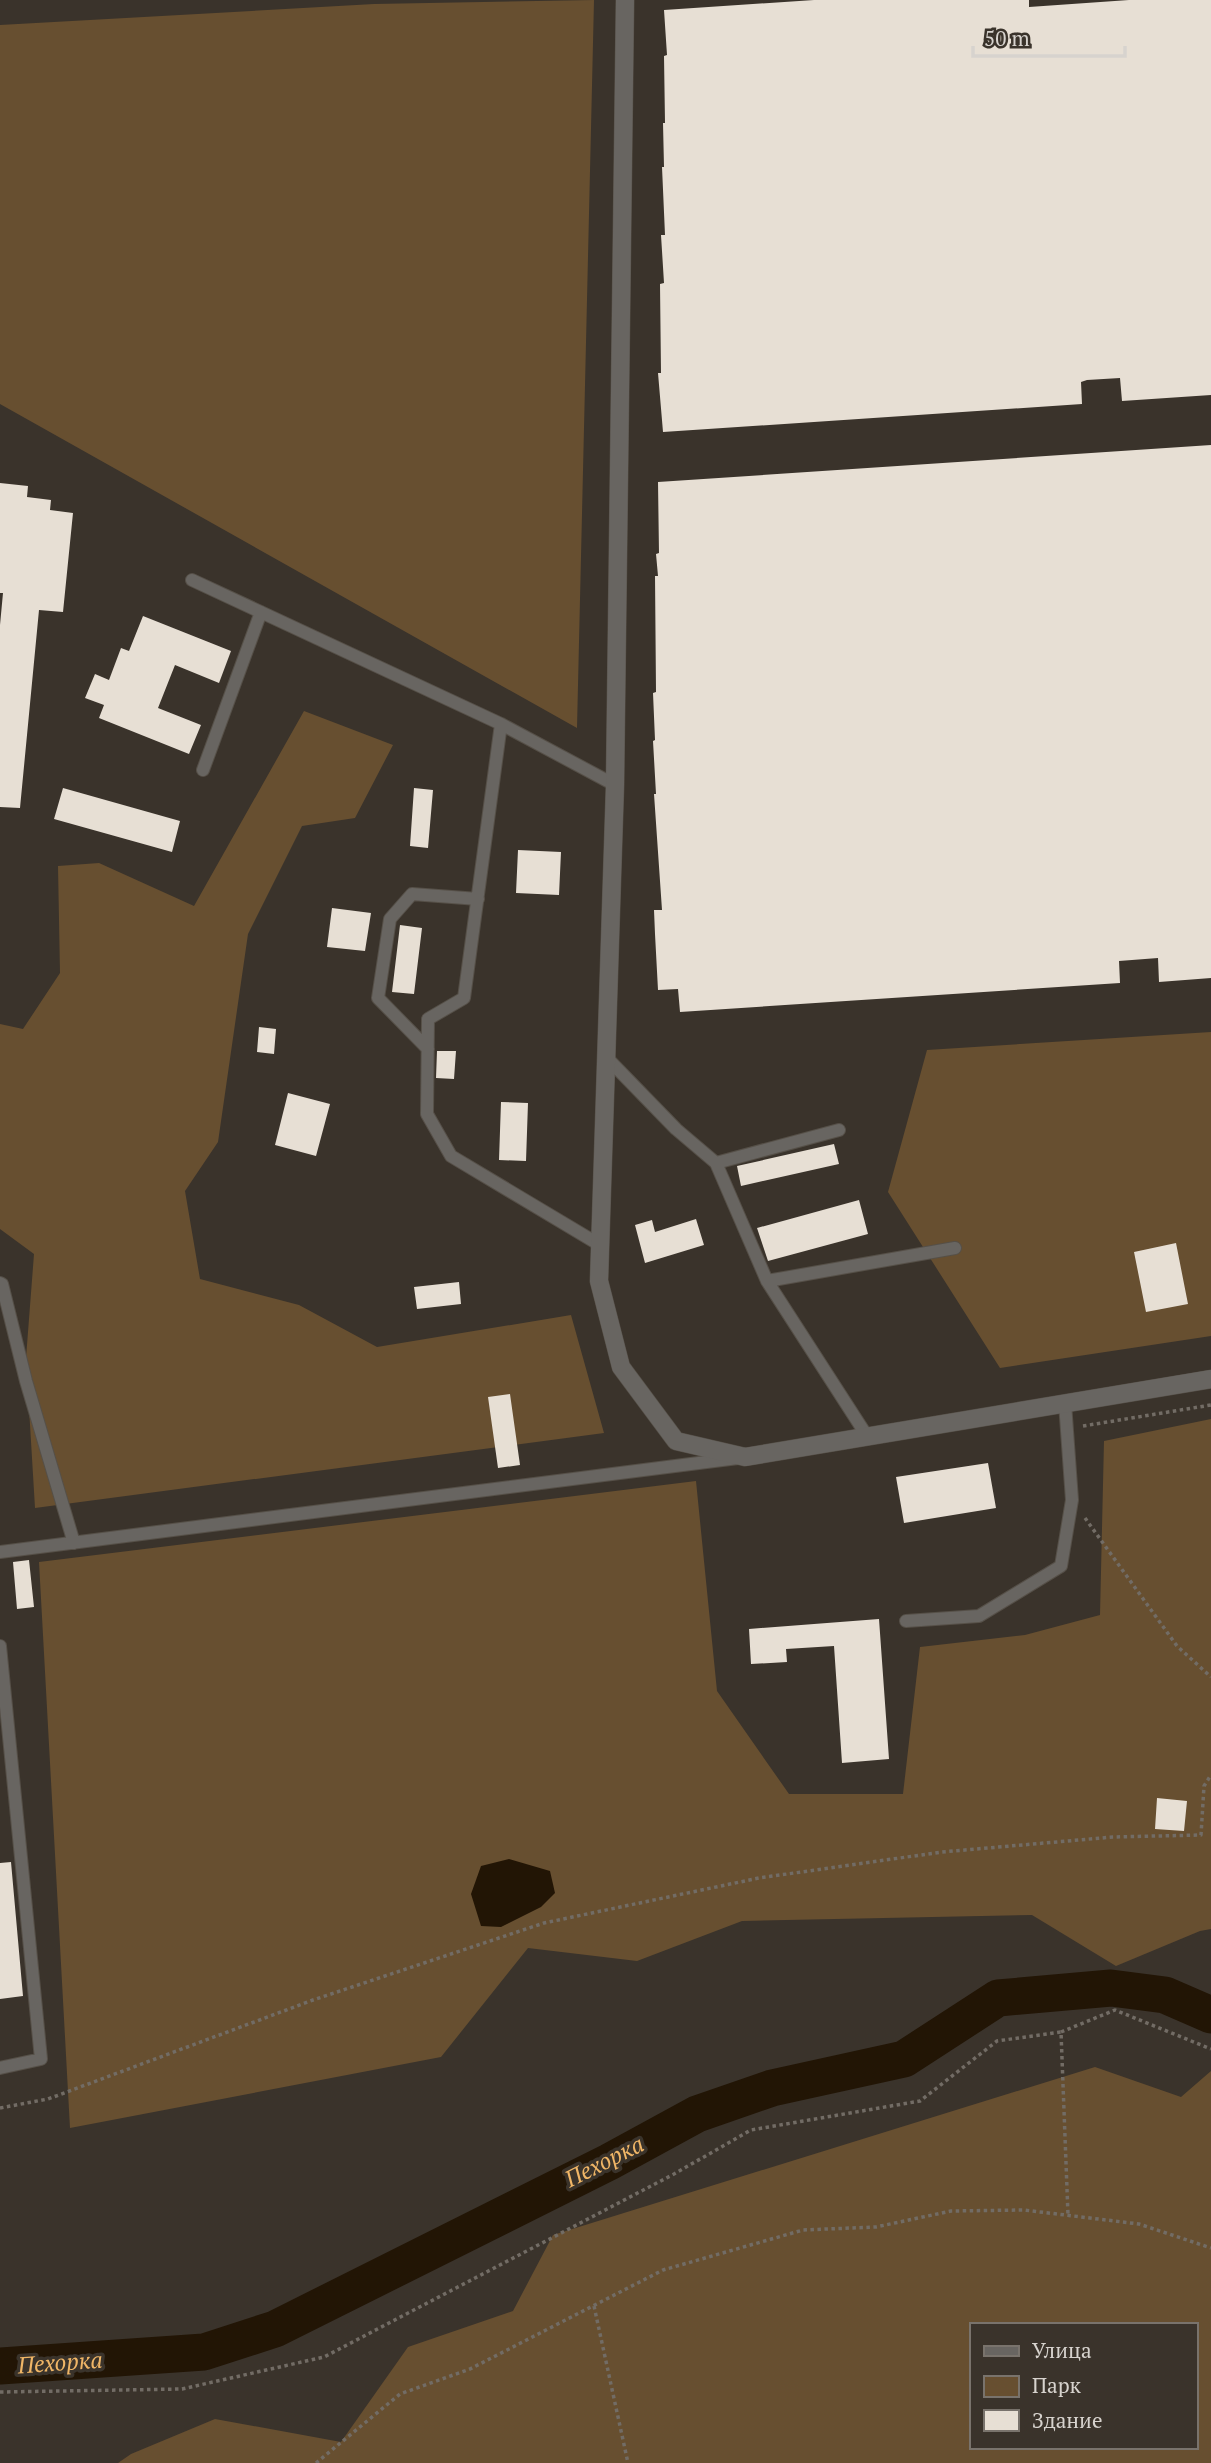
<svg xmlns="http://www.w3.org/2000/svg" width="1211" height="2463" viewBox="0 0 1211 2463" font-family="'PT Serif',serif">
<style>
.green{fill:#674f30;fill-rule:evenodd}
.water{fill:#221505}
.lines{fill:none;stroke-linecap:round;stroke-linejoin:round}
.river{stroke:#221505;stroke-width:37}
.building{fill:#e7dfd4}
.service-casing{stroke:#565048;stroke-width:14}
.minor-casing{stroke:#565048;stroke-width:19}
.path{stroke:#726c65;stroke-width:3.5;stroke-dasharray:3.5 3.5;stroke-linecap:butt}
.service{stroke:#686561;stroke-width:12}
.minor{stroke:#686561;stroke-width:18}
.labels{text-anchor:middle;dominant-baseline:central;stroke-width:7;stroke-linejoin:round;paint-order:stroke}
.water-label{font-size:23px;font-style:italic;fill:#f0b667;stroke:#3a332b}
</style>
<rect width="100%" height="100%" fill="#3a332b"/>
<path class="green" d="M594 0 577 728 0 404V25L374 4Z
M304 711 393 745 355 818 302 826 248 934 218 1142 185 1191 200 1279 299 1305 377 1347 571 1315 604 1433 35 1508 26 1358 34 1254 0 1229V1024L23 1029 60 973 58 866 99 863 194 906Z
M1211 1032V1336L1000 1368 888 1192 927 1050Z
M1211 1419V1929L1200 1931 1116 1966 1032 1915 742 1921 637 1961 528 1948 441 2057 70 2128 39 1562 696 1481 717 1691 789 1794H903L920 1647 1025 1635 1100 1615 1104 1441Z
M1095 2067 1181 2097 1211 2071V2463H118L131 2454 215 2419 341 2442 408 2347 513 2311 553 2235ZM971 2325H1195V2447H971Z"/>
<path class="water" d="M509 1859 550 1871 555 1893 541 1907 501 1927 481 1926 471 1894 481 1866Z"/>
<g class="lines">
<path class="river" d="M0 2366 204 2352 275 2329 609 2162 697 2114 772 2088 904 2059 998 1998 1111 1988 1165 1995 1211 2015"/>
</g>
<path class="building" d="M814 0H1029V7L1129 0H1211V395L1122 401 1120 378 1087 380 1081 382 1082 404 663 432 658 373H661L660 284 664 283 661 235H665L662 167H664L663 123H665L664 56 667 55 664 10Z
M1211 445V978L1159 982 1158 958 1119 961 1120 983 680 1012 678 989 658 990 655 934 654 910H662L654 794H656L653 741 655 740 653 693 656 692 655 576H658L656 554 659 553 658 482Z
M0 483 28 486 27 497 51 500 50 510 73 513 63 612 39 610 20 808 0 807V625L3 593H0Z
M143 616 231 651 219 683 175 665 158 708 201 725 189 754 99 718 104 705 85 698 95 674 109 680 121 648 129 651Z
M63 788 180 821 172 852 54 819Z
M414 788 433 790 428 848 410 846Z
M518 850 561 852 559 895 516 893Z
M332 908 371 913 365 951 327 947Z
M400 925 422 928 414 994 392 992Z
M259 1027 276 1029 274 1054 257 1052Z
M437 1051H456L454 1079 436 1078Z
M288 1093 330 1104 316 1156 275 1145Z
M501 1102 528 1103 526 1161 499 1160Z
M834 1144 839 1164 741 1186 737 1166Z
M859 1200 868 1234 768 1261 757 1228Z
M696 1219 704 1245 645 1263 635 1225 652 1220 655 1232Z
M1176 1243 1188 1304 1146 1312 1134 1252Z
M459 1282 461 1304 417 1309 414 1287Z
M510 1394 520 1465 498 1468 488 1397Z
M988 1463 996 1508 904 1523 896 1477Z
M29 1560 34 1607 17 1609 13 1562Z
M879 1619 889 1759 842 1763 834 1646 786 1649 787 1662 751 1664 749 1629Z
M1157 1798 1187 1801 1184 1831 1155 1829Z
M11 1862 23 1996 0 1999V1863Z"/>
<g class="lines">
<defs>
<path id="service" d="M192 580 501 724 615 785
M501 724 464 998 428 1019 427 1114 451 1156 600 1245
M203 770 261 612
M428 1049 378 998 390 919 412 894 478 899
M606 1057 676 1129 716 1163 839 1130
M716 1163 767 1281 867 1436
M767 1281 955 1248
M0 1283 2 1284 26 1381 74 1543
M0 1552 738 1458
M906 1621 979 1616 1061 1566 1072 1500 1065 1403
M0 1646 41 2059 0 2068"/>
<path id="minor" d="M625 0 615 785 599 1281 621 1367 676 1441 745 1457 1211 1379"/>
</defs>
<use href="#service" class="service-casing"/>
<use href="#minor" class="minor-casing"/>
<path class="path" d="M1083 1426 1211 1405
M1085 1518 1177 1646 1211 1677
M1061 2032 1115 2010 1211 2049
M0 2108 48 2099 313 2000 544 1923 759 1878 942 1852 1113 1837 1201 1835 1204 1786 1211 1775
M594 2306 628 2463
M0 2392 182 2389 324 2357 674 2174 751 2130 920 2101 997 2041 1061 2032 1068 2215
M316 2463 400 2394 470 2369 663 2270 803 2230 876 2227 951 2211 1024 2210 1139 2224 1211 2248"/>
<use href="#service" class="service"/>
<use href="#minor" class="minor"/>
</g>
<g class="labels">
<g class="water-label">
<text transform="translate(604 2161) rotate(-27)">Пехорка</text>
<text transform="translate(60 2362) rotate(-4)">Пехорка</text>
</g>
</g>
<rect x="970" y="2323" width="228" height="126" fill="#3a332b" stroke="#79736c" stroke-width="2"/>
<rect x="984" y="2346" width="35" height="10" fill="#686561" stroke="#79736c" stroke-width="2"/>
<text x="1032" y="2358" font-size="21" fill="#d7d3ce">Улица</text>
<rect x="984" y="2376" width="35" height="21" fill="#674f30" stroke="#79736c" stroke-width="2"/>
<text x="1032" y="2393" font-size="21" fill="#d7d3ce">Парк</text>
<rect x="984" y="2410" width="35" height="21" fill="#e7dfd4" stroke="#79736c" stroke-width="2"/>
<text x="1032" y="2428" font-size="21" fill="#d7d3ce">Здание</text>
<path d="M973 46v10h152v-10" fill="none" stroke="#d7d3ce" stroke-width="3.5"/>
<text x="984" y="46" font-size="21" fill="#d7d3ce" stroke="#3a332b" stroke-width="5" paint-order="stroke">50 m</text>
</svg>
